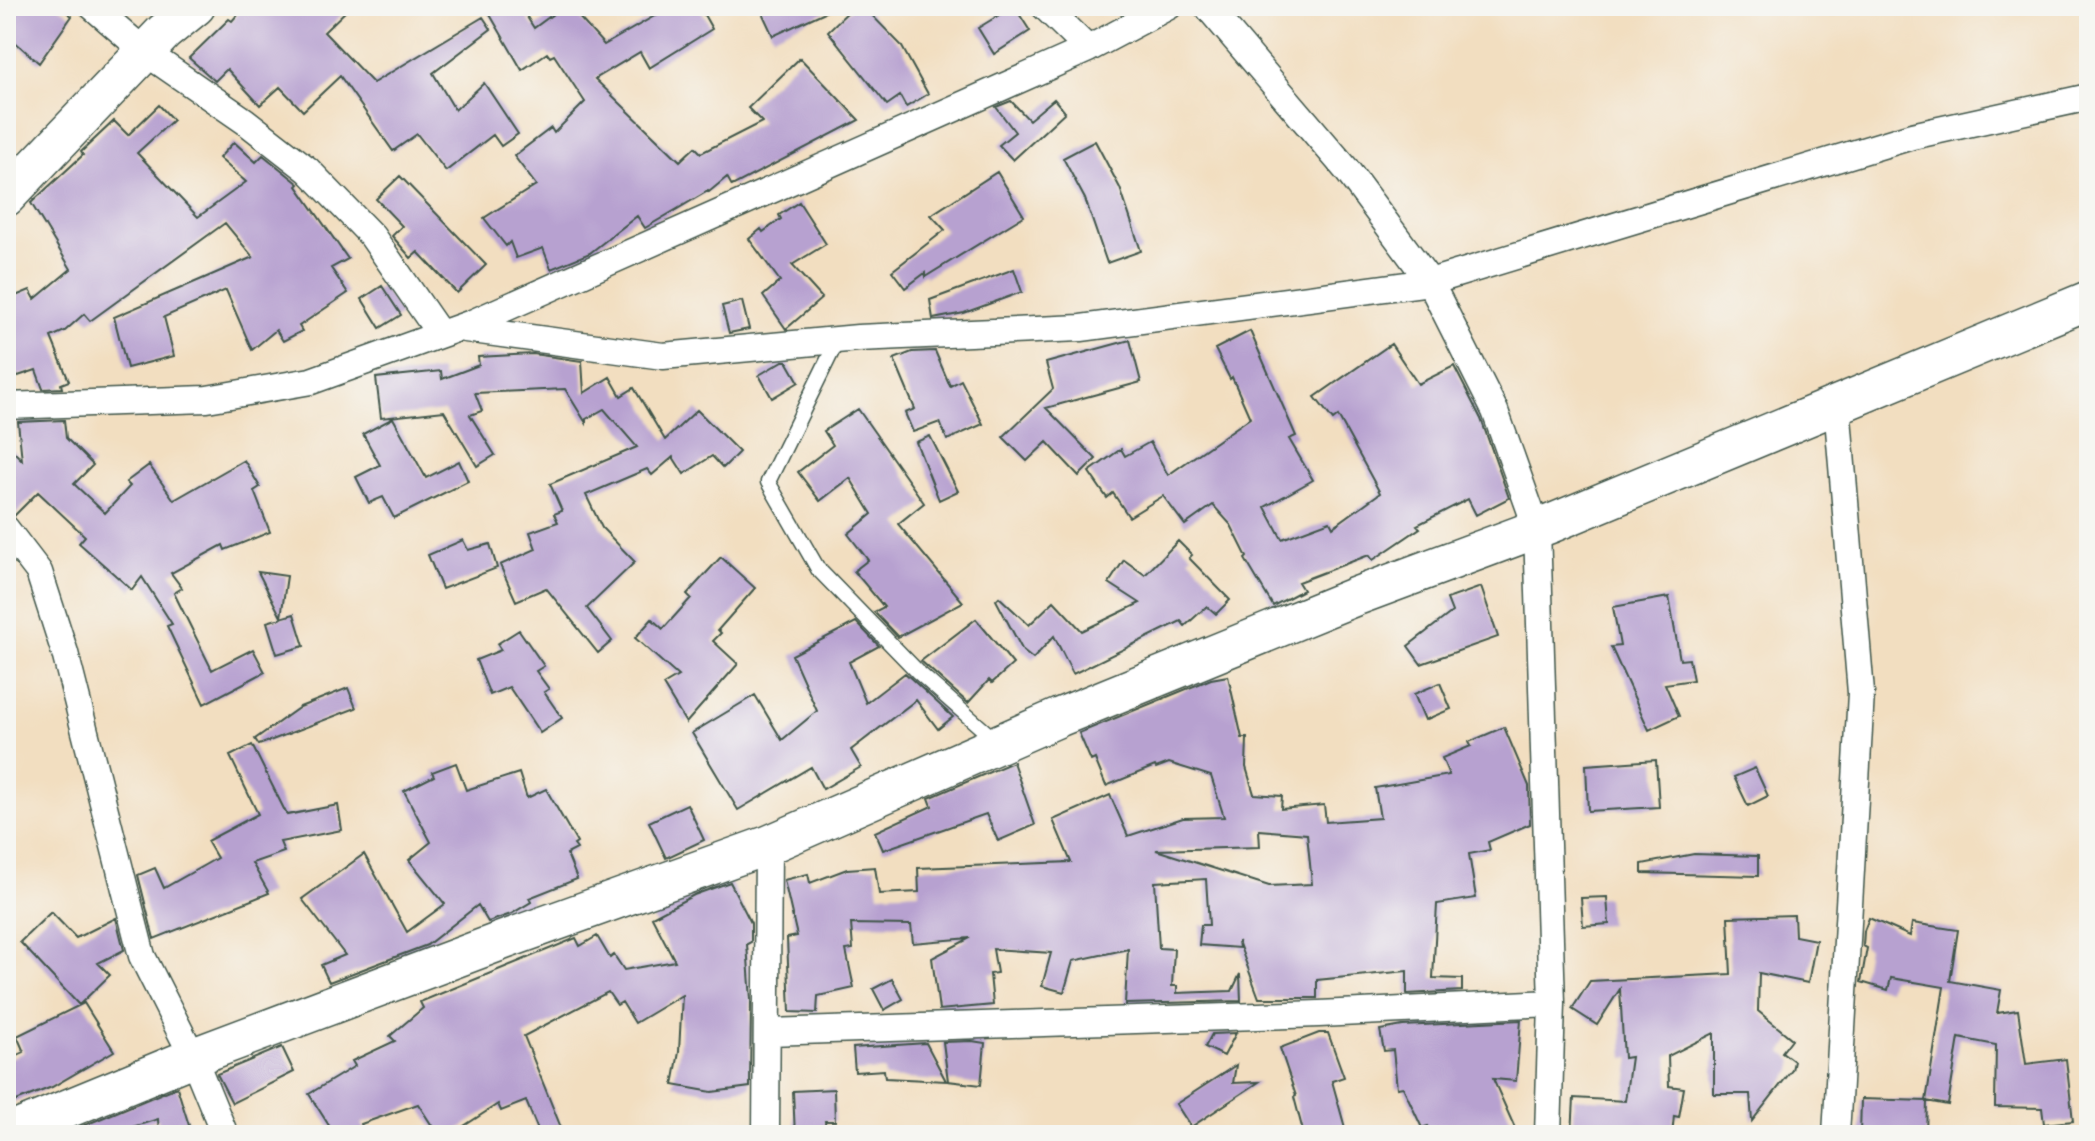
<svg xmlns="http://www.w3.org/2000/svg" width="2095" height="1141" viewBox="0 0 2095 1141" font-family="'Shantell Sans',sans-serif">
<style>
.building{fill:#b7a1d0;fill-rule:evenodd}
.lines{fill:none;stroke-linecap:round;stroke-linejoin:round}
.lane-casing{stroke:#3f5549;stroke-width:17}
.street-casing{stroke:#3f5549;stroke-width:29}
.secondary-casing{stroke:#3f5549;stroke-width:41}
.lane{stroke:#fff;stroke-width:14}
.street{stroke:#fff;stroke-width:26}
.secondary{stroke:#fff;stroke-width:38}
</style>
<rect width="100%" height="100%" fill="#f6f6f2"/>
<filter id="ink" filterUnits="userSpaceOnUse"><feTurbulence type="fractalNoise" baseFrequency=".0125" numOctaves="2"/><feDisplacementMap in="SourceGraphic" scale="16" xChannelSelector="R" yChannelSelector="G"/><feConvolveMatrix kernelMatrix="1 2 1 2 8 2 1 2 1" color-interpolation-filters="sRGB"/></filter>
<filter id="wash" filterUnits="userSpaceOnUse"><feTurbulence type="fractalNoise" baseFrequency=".006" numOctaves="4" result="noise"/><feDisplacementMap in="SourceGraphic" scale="32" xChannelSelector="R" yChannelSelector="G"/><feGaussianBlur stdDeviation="1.8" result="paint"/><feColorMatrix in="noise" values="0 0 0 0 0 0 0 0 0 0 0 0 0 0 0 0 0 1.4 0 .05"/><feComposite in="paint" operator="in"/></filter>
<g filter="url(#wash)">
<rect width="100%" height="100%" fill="#f2dec0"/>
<g id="blocks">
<path class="building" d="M6 6H58L72 16 39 63 6 34Z
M245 6H351L324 32 373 83 483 17 491 29 433 73 455 110 484 83 518 134 501 146 493 135 446 171 417 134 393 151 340 76 303 111 280 87 260 105 227 69 215 81 189 58 229 19 232 21Z
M485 6H520L534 28 564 6H569L604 45 672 6H699L712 29 649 68 640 52 595 79 680 161 695 147 701 153 762 122 748 108 800 58 859 120 732 186 727 177 709 192 708 191 645 228 637 216 590 253 551 269 543 248 516 258 510 242 506 246 484 218 536 185 514 156 551 128 554 133 585 102 554 55 550 57 547 53 522 70Z
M759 6H838L773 36Z
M854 6H863L901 45 928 94 906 107 900 96 887 105 828 31Z
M1014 6 1030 31 994 54 978 28Z
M1054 99 1065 112 1013 160 999 145 1015 132 996 107 1011 101 1029 120Z
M159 105 173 120 137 153 198 217 246 182 219 158 234 142 256 162 263 155 299 184 297 186 348 259 331 268 348 293 299 326 302 331 283 341 276 330 252 350 226 290 164 317 174 356 127 368 114 317 253 257 225 223 90 321 84 314 65 331 51 337 69 381 61 384 62 388 43 389 36 370 6 380V300L30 290 35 299 71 269 31 203 83 155 81 152 114 121 128 135Z
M1095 141 1120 188 1141 251 1107 263 1085 199 1063 158Z
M997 172 1024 216 925 277V273L905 288 892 271 945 230 931 215Z
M400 176 486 265 457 293 418 252 411 258 392 236 402 226 376 199Z
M799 202 826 244 792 265 822 298 786 329 763 296 780 281 749 239 761 229 763 232 781 219 779 215Z
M1014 269 1022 292 964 313 933 319 930 300Z
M382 286 401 315 380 328 362 299Z
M742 301 749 329 729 333 722 306Z
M1250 331 1296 436 1289 439 1313 480 1265 507 1282 539 1330 521 1333 527 1380 493 1338 416 1333 420 1315 397 1391 344 1418 384 1454 366 1481 419 1509 498 1476 515 1468 499 1417 525 1420 528 1373 560 1369 555 1298 582 1303 590 1273 606 1245 559 1247 557 1231 525 1213 505 1185 525 1163 496 1129 517 1113 493 1107 498 1089 472 1121 449 1125 456 1150 442 1168 475 1250 418 1232 377 1230 379 1215 349Z
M1130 340 1141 382 1046 408 1096 459 1079 476 1047 442 1027 461 1003 437 1053 389 1046 363Z
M935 351 950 386 961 380 983 424 947 440 940 422 913 432 905 413 915 409 894 359 912 352Z
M533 354 582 361 584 393 610 377 621 396 634 388 665 440 697 410 739 452 723 468 712 456 684 474 673 457 652 475 647 469 586 495 602 528 635 562 587 608 612 641 598 653 546 588 516 601 500 565 536 549 530 532 558 522 554 514 562 511 550 484 637 447 604 409 586 419V423L565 389 475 393 482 411 470 415 495 455 477 466 444 411 381 418 376 378 441 371 442 379 479 365 478 357Z
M783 361H787L799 382 772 398 759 375Z
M858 409 924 503 898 524 963 602 898 637 874 612 884 607 854 571 868 560 848 534 872 514 850 478 820 501 798 472 833 445 824 431Z
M393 418 426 478 459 461 468 481 394 518 383 497 369 503 356 477 380 465 363 434Z
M64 420 66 438 93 465 74 484 105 513 130 486 126 482 149 465 174 500 244 460 260 487 254 491 270 532 225 550 223 545 171 573 182 588 174 593 212 670 253 649 265 672 204 704 167 626 172 624 142 577 132 590 79 543 85 536 38 492 14 516 6 513V444L22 460 18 422Z
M930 436 958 491 939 500 916 442Z
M463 540 468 550 490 544 497 568 442 589 428 555Z
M1178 541 1192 555 1189 558 1230 600 1216 614 1207 606 1185 626 1181 621 1073 674 1054 636 1033 659 1023 651 996 600 999 597 1029 625 1054 601 1082 631 1140 603 1109 583 1124 560 1145 575Z
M721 557 755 588 718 630 721 633 713 641 738 664 686 723 663 685 678 676 635 638 652 619 663 629 691 598 687 594Z
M258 572 287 576 281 617Z
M1481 587 1498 637 1421 664 1408 646 1452 612 1447 599Z
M1669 597 1680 660 1689 659 1693 680 1665 684 1679 716 1649 730 1611 647 1620 646 1613 607Z
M294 614 304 646 277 654 267 622Z
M976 619 1013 664 992 683 989 680 968 703 921 661Z
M856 622 879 646 849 662 866 703 905 673 953 717 938 729 916 700 851 750 861 767 823 789 811 767 738 810 692 733 755 695 782 740 817 711 792 655Z
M519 630 544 666 536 671 549 689 544 692 562 718 540 733 509 687 490 695 476 660 501 650 497 644Z
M1228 676 1242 738H1247L1246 767 1254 794 1282 796 1281 809 1324 805 1326 822 1380 818 1375 788 1449 775 1442 758 1471 746 1469 742 1504 727 1529 786 1530 824 1488 842 1490 850 1469 854 1476 898 1437 904 1433 978 1462 979V991L1407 994V971L1317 980V998H1259L1238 941 1239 948 1199 945 1201 925H1209L1206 879 1155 882 1159 948 1174 949 1172 986H1177V993L1232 991 1240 974 1241 1001 1125 1004 1128 949 1073 961 1064 992 1042 986 1051 953 993 949 997 973 990 974 993 1005 939 1010 932 958 970 938 913 943 911 925 851 924 853 949 846 950 854 988 818 996 817 1013 790 1012 787 938 797 936 784 880 808 874 810 883 847 869 875 867 879 894 919 892 918 868 1071 862 1053 820 1110 795 1128 836 1183 818 1224 817 1211 776 1169 763 1156 768 1155 766 1106 786 1095 759 1091 761 1079 733 1211 679ZM1259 830 1307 834 1312 884 1269 886 1156 850 1260 847Z
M1440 683 1451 709 1425 720 1414 694Z
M348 688 356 708 259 745 255 739 300 707Z
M252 745 287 815 338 805 342 830 280 842 284 852 252 863 269 893 154 939 138 875 155 868 164 888 217 858 207 841 258 814 230 756Z
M1656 760 1659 807 1588 811 1586 765Z
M1013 762 1035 825 998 841 986 814 883 850 875 832 932 806 929 798Z
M456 763 466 790 519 773 527 798 546 789 577 843 574 845 577 849 567 854 577 879 529 898 531 902 511 914 488 922 478 905 427 945 329 982 321 965 345 955 302 899 364 854 407 932 445 904 409 860 431 842 404 791 434 776 432 772Z
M1755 768 1768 796 1748 806 1734 777Z
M687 804 704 840 666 858 649 822Z
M1694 854 1758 856V876L1642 873V864Z
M730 882 751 923V942L747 944 751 1000 750 1087 712 1092 673 1085 679 1052 682 995 635 1023 622 1002 617 1005 608 992 524 1036 564 1135H540L526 1101 501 1111 498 1104 450 1135H438L418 1104 361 1124 369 1135H335L309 1094 355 1066 352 1061 395 1041 390 1036 423 1008 420 1002 576 938 580 946 597 936 610 958 614 955 624 970 675 961 652 917 694 895Z
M1607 897 1609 924 1583 926 1581 898Z
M51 912 76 938 116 918 124 950 98 963 110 975 79 1005 20 942Z
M1794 915 1795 936 1816 940 1808 983 1759 973 1758 1011 1792 1039 1782 1052 1794 1061 1792 1070 1752 1121 1750 1094H1714V1033L1668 1056 1669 1086 1684 1088 1679 1117 1674 1116 1672 1135H1572L1574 1098 1625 1101 1631 1057 1624 1058 1620 989 1597 1025 1572 1009 1590 981 1731 974 1728 917Z
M1869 918 1910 936 1912 923 1958 930 1950 981 2001 990 1997 1013 2018 1010 2026 1064 2066 1059 2073 1121 2044 1124 2042 1108 1995 1107 1996 1045 1959 1038 1948 1105 1926 1101 1944 987 1891 978 1888 990 1861 982 1867 948 1863 946 1864 931Z
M892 979 903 999 884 1010 873 989Z
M84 1003 114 1051 52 1087 6 1105V1060L24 1052 17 1036Z
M1521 1020 1516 1081 1493 1079 1518 1135H1434L1428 1126 1422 1128 1403 1087 1397 1088 1393 1050 1384 1051 1380 1030 1403 1026Z
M1236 1033 1224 1056 1205 1047 1212 1034Z
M1319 1033H1328L1344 1077 1332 1081 1347 1135H1304L1294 1097 1296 1096 1280 1048Z
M972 1041 985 1043 981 1085 948 1081 943 1042Z
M926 1043 946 1081 885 1078 884 1070 855 1072 853 1048Z
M282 1047 294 1072 232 1103 217 1074Z
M1236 1065 1233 1083 1259 1082 1191 1127 1176 1104Z
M177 1087 192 1135H159L158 1119 123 1130 116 1135H61Z
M834 1089 835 1121H825L826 1135H795L793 1091Z
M1861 1099 1927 1101 1926 1135H1860Z"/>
</g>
</g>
<g filter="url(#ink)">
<use href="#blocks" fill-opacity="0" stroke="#3f5549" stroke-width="2"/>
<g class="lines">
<defs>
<path id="lane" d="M838 339 768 482 818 569 918 672 996 741"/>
<path id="street" d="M92 6 145 52 245 121 308 170 372 236 440 334
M1044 6 1088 49 1169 6
M1207 6 1346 169 1430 282 1495 411 1537 529 1552 1003 1548 1135
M458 328 663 356 858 338 1081 328 1430 282 1912 136 2089 97
M6 406 207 399 311 381 472 323 1088 49
M6 529 39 572 65 653 142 956 193 1057 225 1135
M769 1032 1319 1014 1552 1003
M766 1135 768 845
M1836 1135 1861 693 1837 405"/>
<path id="secondary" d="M6 197 164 32 196 6
M6 1134 193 1057 504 940 768 845 1060 717 1354 597 1550 524 2089 300"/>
</defs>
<use href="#lane" class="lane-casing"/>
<use href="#street" class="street-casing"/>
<use href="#secondary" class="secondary-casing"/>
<use href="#lane" class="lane"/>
<use href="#street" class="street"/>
<use href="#secondary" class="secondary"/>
</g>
</g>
<rect width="2095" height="1141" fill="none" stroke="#f6f6f2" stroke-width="32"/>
</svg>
